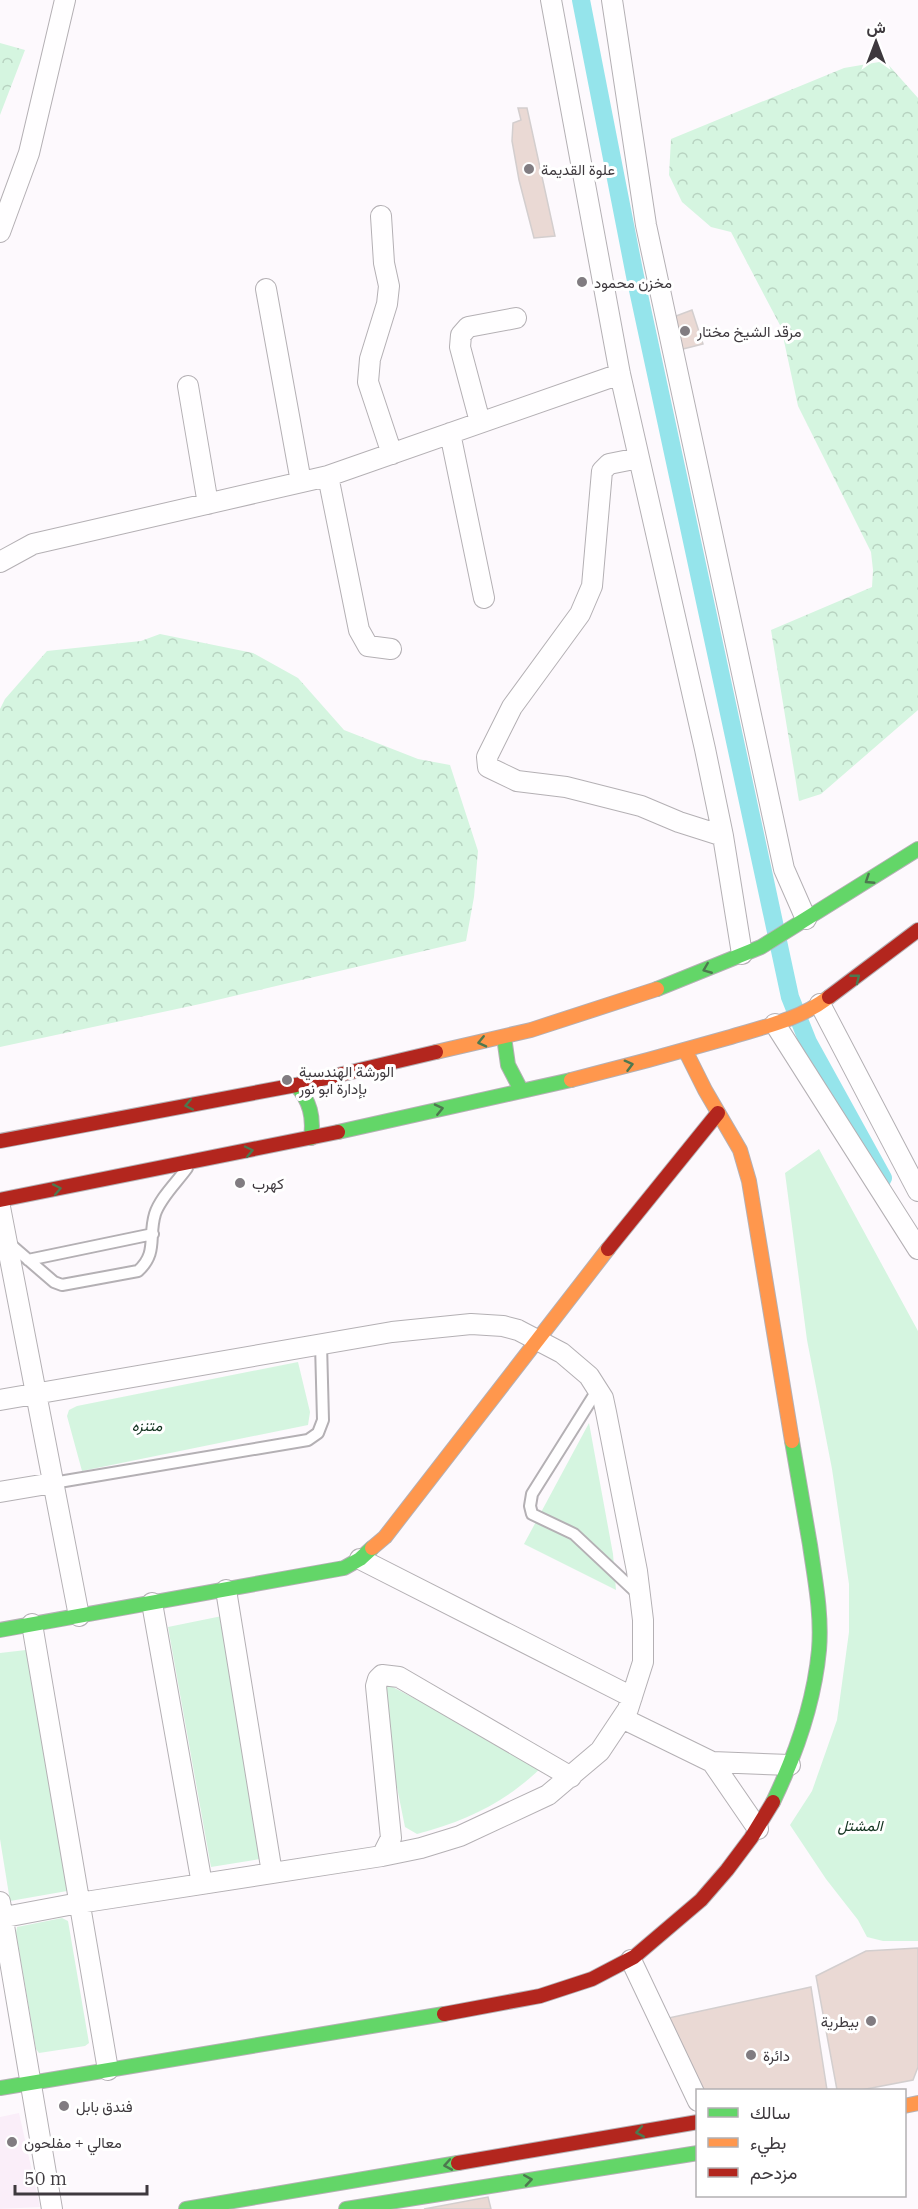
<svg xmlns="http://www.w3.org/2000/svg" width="918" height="2209" viewBox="0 0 918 2209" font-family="'IBM Plex Serif',Vazirmatn,serif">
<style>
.built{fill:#faeef9}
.forest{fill:url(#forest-crowns)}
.park{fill:#d5f5e0}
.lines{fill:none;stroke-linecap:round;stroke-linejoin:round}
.canal{stroke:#95e4eb;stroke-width:18}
.building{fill:#ead9d4;stroke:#d3cece;stroke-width:1.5}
.lane-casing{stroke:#b4b0b4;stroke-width:14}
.street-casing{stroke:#b4b0b4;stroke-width:22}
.fast-casing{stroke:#b4b0b4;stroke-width:16}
.slow-casing{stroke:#b4b0b4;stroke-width:16}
.jam-casing{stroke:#b4b0b4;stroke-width:16}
.lane{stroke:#fffeff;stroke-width:10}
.street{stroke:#fffeff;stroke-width:20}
.fast{stroke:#63d668;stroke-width:14}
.slow{stroke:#ff974d;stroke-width:14}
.jam{stroke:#b3261e;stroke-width:14}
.oneway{stroke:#4d784f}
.poi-dot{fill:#817c81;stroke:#fff;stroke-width:2}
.labels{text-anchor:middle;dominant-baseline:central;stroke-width:6;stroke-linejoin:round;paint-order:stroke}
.poi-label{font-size:15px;fill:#3e393e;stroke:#fff;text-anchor:start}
.park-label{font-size:15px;font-style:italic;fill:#11321e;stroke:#fff}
</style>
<defs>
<pattern id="forest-crowns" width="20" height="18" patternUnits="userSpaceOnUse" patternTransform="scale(1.5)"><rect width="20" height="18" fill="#d5f5e0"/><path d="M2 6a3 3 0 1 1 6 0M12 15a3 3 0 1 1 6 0" fill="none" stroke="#b8d3c1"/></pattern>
</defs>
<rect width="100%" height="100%" fill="#fdf9fd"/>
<path class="built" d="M19 2113 40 2207 0 2209V2117Z"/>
<path class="forest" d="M0 43 25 50 0 115Z
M885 61 918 98V710L821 794 799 801 771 630 872 587 873 570 871 552 798 406 781 327 731 232 711 227 682 202 669 175 671 139 844 68Z
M160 634 253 653 298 678 344 730 418 759 450 765 478 851 474 897 466 941 200 1004 0 1047V709L5 699 47 651 141 641Z"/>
<path class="park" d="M819 1149 918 1331V1941H883L867 1937 858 1920 826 1879 790 1825 812 1791 837 1720 849 1632V1584L832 1469 807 1340 785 1173Z
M298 1362 310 1412 308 1425 82 1471 67 1416 69 1410 77 1406Z
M589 1423 613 1554 616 1590 524 1544Z
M222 1616 266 1858 211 1867 168 1627Z
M26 1650 67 1891 10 1901 0 1839V1653Z
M387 1684 543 1766C505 1803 468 1820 417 1834L405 1827 380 1703 382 1691Z
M62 1918 68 1921 89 2043 85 2046 39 2053 36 2049 16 1933 17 1927Z"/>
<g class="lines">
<path class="canal" d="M581 0 635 276 790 997 808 1042 883 1178"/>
</g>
<path class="building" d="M518 108H527L555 236 534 238 519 180 512 141 513 123 521 120Z
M692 310 703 344 675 351 668 319Z
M918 1948V2067L913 2080 861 2090H837L816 1976 866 1951Z
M811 1987 827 2090H698L664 2019Z
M488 2197 491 2209H424Z"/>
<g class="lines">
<defs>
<path id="lane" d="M10 1244 54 1282 62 1285 138 1271C158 1253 148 1237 155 1214 160 1198 177 1182 187 1168
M28 1260 153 1234
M598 1389 532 1494 530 1506 532 1514 574 1534 638 1594
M53 1483 308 1440 318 1433 323 1420 321 1344"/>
<path id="street" d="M551 0 620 374 705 749 723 836 742 954
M612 0 646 225 784 869 806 919
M381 216 384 263 389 286 387 304 370 359 368 382 392 454
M0 232 29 153 65 0
M266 289 301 482
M188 386 208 504
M480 422 460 347 461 335 468 327 516 318
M450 433 484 598
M639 458 609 464 602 471 592 586 580 614 512 707 487 757 488 767 517 781 566 787 641 806 679 822 723 836
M328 476 359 630 368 646 391 649
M0 562 33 544 328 476 620 374
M820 1004 918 1191
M775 1024 918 1249
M0 1207 79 1616
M0 1400 392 1332 471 1324 503 1326 518 1330 562 1353 589 1376 603 1398 606 1412 637 1571 643 1620V1662L628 1709 600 1751 548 1795 460 1836 421 1848 382 1856
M0 1492 53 1483
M360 1559 632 1697
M226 1590 272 1873
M152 1603 202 1884
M32 1624 108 2070
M622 1718 712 1762 790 1765
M712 1762 758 1829
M0 1902 52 2209
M0 1918 79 1903 382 1856 391 1838 376 1686 378 1679 382 1675 399 1677 571 1777
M631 1960 698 2101"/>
<path id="fast" d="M657 989 761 947 918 849
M504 1037 508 1065 521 1090
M296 1085C310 1101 314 1117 311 1138
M338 1132 571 1080
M0 1630 344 1568 360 1559 372 1548
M773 1802C796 1754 814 1704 819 1650 822 1614 815 1580 810 1545 804 1510 798 1476 792 1441
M0 2088 444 2014
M186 2209 458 2163
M346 2209 698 2153"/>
<path id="slow" d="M685 1050 705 1090 740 1150 749 1181 792 1441
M436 1052 531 1030 657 989
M571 1080C623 1067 675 1053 727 1038 763 1027 799 1020 829 997
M372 1548 385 1537 608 1249
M904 2106 918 2103"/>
<path id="jam" d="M829 997 918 930
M0 1141 296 1085 436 1052
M0 1200 338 1132
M608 1249 718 1113
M444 2014 540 1996 592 1979 634 1957 701 1900 727 1870 751 1838 773 1802
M458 2163 698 2122"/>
</defs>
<use href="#lane" class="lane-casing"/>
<use href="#street" class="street-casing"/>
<use href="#fast" class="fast-casing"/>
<use href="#slow" class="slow-casing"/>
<use href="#jam" class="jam-casing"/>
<use href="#lane" class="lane"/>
<use href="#street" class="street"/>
<use href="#fast" class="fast"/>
<use href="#slow" class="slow"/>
<use href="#jam" class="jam"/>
</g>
<defs><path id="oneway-chevron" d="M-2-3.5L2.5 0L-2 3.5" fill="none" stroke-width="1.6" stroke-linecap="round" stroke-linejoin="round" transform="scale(1.5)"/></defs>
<g class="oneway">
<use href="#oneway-chevron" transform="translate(869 880) rotate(147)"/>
<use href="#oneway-chevron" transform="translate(707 969) rotate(158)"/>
<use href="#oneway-chevron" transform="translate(856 978) rotate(-38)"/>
<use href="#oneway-chevron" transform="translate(482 1042) rotate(167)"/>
<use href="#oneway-chevron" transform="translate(629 1065) rotate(-15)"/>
<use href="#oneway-chevron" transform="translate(189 1105) rotate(169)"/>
<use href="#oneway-chevron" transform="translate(439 1109) rotate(-13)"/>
<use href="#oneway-chevron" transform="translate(249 1151) rotate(-12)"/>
<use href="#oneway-chevron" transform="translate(57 1189) rotate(-11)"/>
<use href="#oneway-chevron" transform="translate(640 2132) rotate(170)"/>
<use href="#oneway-chevron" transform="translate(448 2165) rotate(170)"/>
<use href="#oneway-chevron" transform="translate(528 2180) rotate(-9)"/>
</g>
<g class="poi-dot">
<circle cx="529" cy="169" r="6"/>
<circle cx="582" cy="282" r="6"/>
<circle cx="685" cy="331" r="6"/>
<circle cx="287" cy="1080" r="6"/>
<circle cx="240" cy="1183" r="6"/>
<circle cx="871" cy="2021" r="6"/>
<circle cx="751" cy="2055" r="6"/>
<circle cx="64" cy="2106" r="6"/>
<circle cx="12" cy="2142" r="6"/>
</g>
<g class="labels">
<g class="poi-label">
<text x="541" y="169">علوة القديمة</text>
<text x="594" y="282">مخزن محمود</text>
<text x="697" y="331">مرقد الشيخ مختار</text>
<text x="299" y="1071">الورشة الهندسية<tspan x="299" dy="17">بإدارة ابو نور</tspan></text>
<text x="252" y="1183">كهرب</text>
<text x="859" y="2021" text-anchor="end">بيطرية</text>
<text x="763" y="2055">دائرة</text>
<text x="76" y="2106">فندق بابل</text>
<text x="24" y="2142">معالي + مفلحون</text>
</g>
<g class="park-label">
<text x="147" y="1425">متنزه</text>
<text x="860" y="1825">المشتل</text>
</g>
</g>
<rect x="696" y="2089" width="210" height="108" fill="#ffffff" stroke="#b2b0b2" stroke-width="1.5"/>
<rect x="708" y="2108" width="30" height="9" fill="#63d668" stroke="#b2b0b2" stroke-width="1.5"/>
<text x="750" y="2119" font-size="18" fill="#3e393e">سالك</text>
<rect x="708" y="2138" width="30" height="9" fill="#ff974d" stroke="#b2b0b2" stroke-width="1.5"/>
<text x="750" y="2149" font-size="18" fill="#3e393e">بطيء</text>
<rect x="708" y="2168" width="30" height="9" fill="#b3261e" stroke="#b2b0b2" stroke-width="1.5"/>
<text x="750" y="2179" font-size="18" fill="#3e393e">مزدحم</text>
<g transform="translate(876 42)" stroke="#ffffff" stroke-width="4.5" paint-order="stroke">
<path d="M0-4.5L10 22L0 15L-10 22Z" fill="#3e393e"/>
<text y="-9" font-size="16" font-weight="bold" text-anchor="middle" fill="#3e393e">ش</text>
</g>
<path d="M15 2185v9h132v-9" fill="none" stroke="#3e393e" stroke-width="3"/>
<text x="24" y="2185" font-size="18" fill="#3e393e" stroke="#ffffff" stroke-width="4.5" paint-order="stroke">50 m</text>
</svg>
